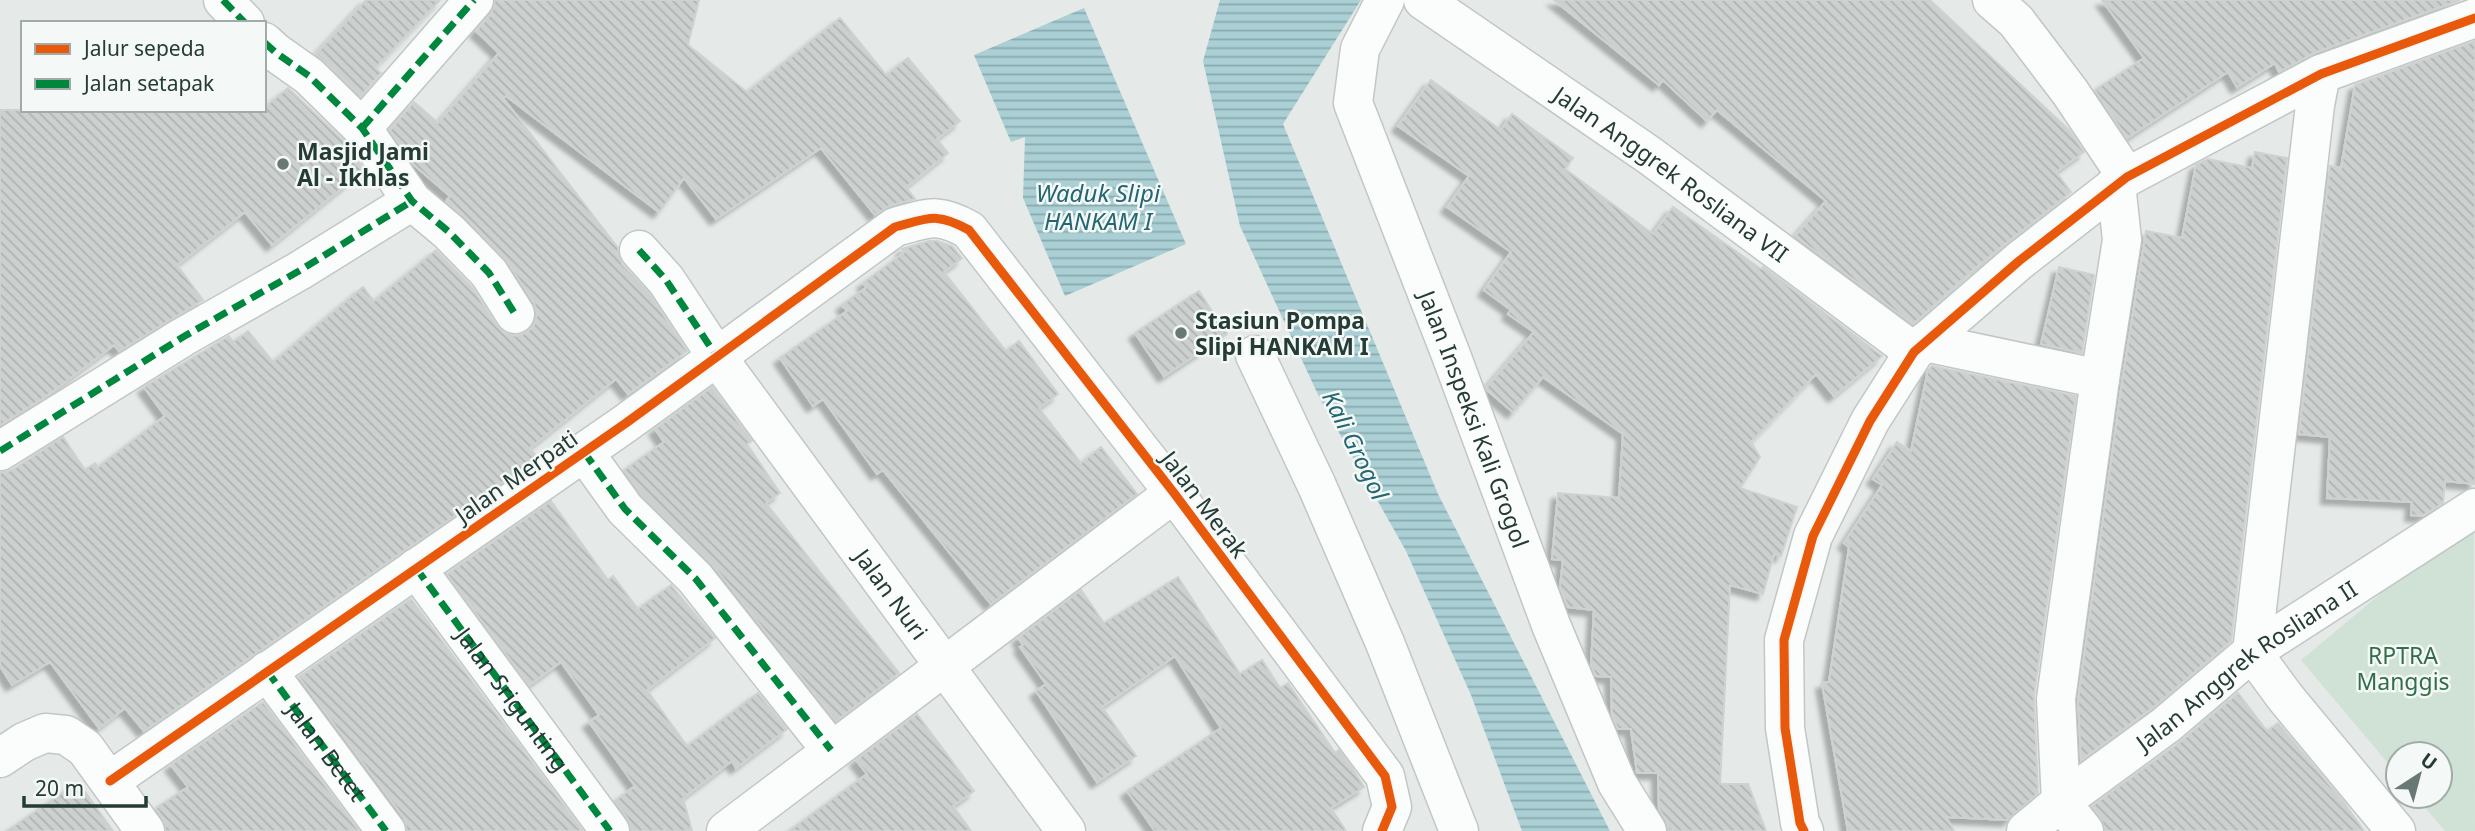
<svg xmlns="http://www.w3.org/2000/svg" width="2475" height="831" viewBox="0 0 2475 831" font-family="'Noto Sans',sans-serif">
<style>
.green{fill:#d0e2d5}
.water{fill:url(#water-rules)}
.building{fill:url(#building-back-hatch);stroke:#ced3d1;stroke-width:2;filter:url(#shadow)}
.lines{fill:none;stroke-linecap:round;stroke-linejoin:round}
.minor-casing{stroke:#c2c7c5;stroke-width:41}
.tertiary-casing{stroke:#c2c7c5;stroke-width:41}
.minor{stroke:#fbfcfc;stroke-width:38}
.tertiary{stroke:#fbfcfc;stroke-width:38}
.quiet{stroke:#00873e;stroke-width:7;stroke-dasharray:14 7;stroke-linecap:butt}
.cycleway-casing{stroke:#f4f8f6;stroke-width:13}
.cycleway{stroke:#e8590c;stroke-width:9}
.poi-dot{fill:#687874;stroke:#f4f8f6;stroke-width:2.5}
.labels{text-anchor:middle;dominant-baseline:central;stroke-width:5;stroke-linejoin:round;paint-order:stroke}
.poi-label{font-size:23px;font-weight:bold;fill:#253b35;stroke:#f4f8f6;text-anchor:start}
.street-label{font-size:23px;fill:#253b35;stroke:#f4f8f6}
.park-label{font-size:23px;fill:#326f49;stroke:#f4f8f6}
.water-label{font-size:24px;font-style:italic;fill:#246672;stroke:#f4f8f6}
</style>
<defs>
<pattern id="water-rules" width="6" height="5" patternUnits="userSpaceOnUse" patternTransform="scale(1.75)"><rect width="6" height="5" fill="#aacfd4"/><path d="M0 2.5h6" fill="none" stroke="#8aa9ad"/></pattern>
<pattern id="building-back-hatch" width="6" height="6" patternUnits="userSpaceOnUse" patternTransform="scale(1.75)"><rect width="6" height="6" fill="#ccd1cf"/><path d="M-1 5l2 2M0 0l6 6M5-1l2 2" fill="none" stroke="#afb4b2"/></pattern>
<filter id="shadow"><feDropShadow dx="-6" dy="6" stdDeviation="2" flood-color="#0004"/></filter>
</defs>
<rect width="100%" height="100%" fill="#e5eae8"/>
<path class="green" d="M2474 516 2475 831H2445L2415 796H2440V754H2398V775L2301 660Z"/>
<path class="water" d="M1220 0H1361L1283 124 1438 494 1610 831H1522L1471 695 1406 551 1320 399 1240 226 1203 61Z
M1084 8 1186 244 1065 296 1023 198 1025 137 1011 142 974 55Z"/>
<path class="building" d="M366 0H440L375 68 381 73 361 96 316 54Z
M495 0H699L688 45 747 92 840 18 886 75 908 58 960 121 937 139 948 153 906 187 915 199 889 206 875 215 821 148 716 219 684 178 659 212 506 96 503 98 618 248V255L622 264 649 293 687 351 628 394 616 379 530 448 538 458 144 731 125 708 99 728 50 662 12 685 0 666V473L12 470 63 437 85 470 95 463 98 467 165 416 144 387 229 336 233 342 248 331 273 362 363 287 374 301 436 250 472 287 497 326 504 333 517 336 526 333 534 325 537 314 534 303 507 261 465 217 446 201 450 196 413 164 390 130 414 102 438 123 499 53 476 31 491 14Z
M1554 0H1930L2069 130 2084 152 2056 172 2071 192 1975 268 1913 324 1795 236 1826 201 1717 110 1707 121 1663 80 1659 85Z
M2102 0H2460L2314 53 2279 72 2275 63 2237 87 2228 72 2127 138 2095 90 2144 58Z
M2475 41V484L2445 481 2443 503 2422 516 2411 515 2412 502 2327 498 2330 437 2299 434 2330 166 2341 168 2355 85Z
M1431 80 1501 130 1512 114 1573 158 1565 169 1653 234 1673 207 1761 269 1763 267 1882 356 1834 396 1816 374 1751 442 1760 457 1740 488 1797 507 1781 556 1774 554 1763 594 1730 585 1720 784H1748L1766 831H1669L1666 820 1659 809 1658 773H1637L1631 729H1618L1612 715 1611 677 1596 676 1591 665 1594 610 1568 607 1560 587 1563 560 1552 559 1558 493 1619 498 1623 434 1543 377 1513 412 1487 390 1486 388 1534 332 1508 314 1511 310 1484 290 1511 252 1447 207 1469 176 1398 126Z
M288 88 345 142 364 170 272 245 245 212 177 265 203 300 119 351 114 345 45 397 0 425V110H264V108Z
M2255 152 2287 158 2231 641 2152 708 2081 760 2078 700 2122 382 2146 231 2182 238 2196 165 2208 159 2252 168Z
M929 241H937L952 246 962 258 944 272 1006 351 1019 341 1058 394 1039 408 1081 463 1101 447 1137 494 991 604 883 470 877 474 823 399 813 406 780 358 847 311 842 305 867 287 863 283 905 252 902 249Z
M2059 267 2094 275 2082 353 2041 344Z
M1199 291 1227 334 1164 376 1135 333Z
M1932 366 2076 396 2034 696 2038 793 2008 820 1946 817 1954 831H1848L1822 683 1829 682 1849 547 1844 543 1882 485 1873 479 1897 442 1911 451 1928 370Z
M712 387 752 441 747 444 780 493 766 503 899 673 836 721 712 564 642 495 624 470 664 442 655 429Z
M551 501 608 580 613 576 638 609 671 585 715 638 647 690 687 746 758 693 787 729 736 768 732 761 683 798 692 831H631L628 819 615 801 635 786 589 722 599 715 561 662 529 685 447 574Z
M1178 577 1240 674 1262 660 1280 688 1288 683 1335 753 1339 750 1352 768 1364 787 1331 808 1346 831H1155L1127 791 1221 728 1175 656 1102 707 1136 756 1097 782 1036 691 1046 684 1020 647 1023 645 1018 638 1081 590 1104 623Z
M411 599 583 831H407L404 818 299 677Z
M2238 693 2267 731 2278 723 2343 801 2364 831H2105L2101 818 2092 806 2179 743Z
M263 702 359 831H166L163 819 156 808 188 787 171 765Z
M917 714 974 791 953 806 971 831H789L867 774 856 760Z
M78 782 113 831H7Z"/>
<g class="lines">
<defs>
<g id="minor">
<path d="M223 0 245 23"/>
<path id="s1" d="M1423 0 1649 155 1914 352"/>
<path d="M1992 0 2016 21 2070 92 2127 177"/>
<path d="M264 42 275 52 309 76 362 128 412 201 449 232 489 273 515 314"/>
<path d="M2321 74 2315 105 2252 652 2285 697 2396 831"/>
<path d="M362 128 474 0"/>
<path id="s2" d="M639 250 666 280 717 357 1066 831"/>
<path d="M1925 342 2100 379"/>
<path d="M1255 355 1317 486 1385 643 1459 831"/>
<path d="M0 451 183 337 299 271 412 201"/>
<path d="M584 452 625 509 695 578 831 750"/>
<path id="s3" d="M416 568 610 831"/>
<path d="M267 671 386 831"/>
<path d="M0 758 24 742 45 733 66 735 85 748 145 831"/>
<path d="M110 781 626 423 895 227C929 218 937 212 969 230L1174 493 1385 776 1392 807 1382 831"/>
<path d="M726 831 1174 493"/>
<path d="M1804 831 1800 823 1785 728 1784 640 1813 536 1870 421 1914 352 2019 261 2127 177 2321 74 2475 18"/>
<path id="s4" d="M2026 831 2061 802 2166 725 2252 652 2475 508"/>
<path d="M2084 831 2061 802 2056 699 2100 379 2122 240 2116 184"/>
</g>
<g id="tertiary">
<path id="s5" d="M1385 0 1360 49 1353 103 1451 355 1551 625 1617 783 1647 831"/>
</g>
</defs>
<use href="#minor" class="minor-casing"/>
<use href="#tertiary" class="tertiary-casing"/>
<use href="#minor" class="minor"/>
<use href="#tertiary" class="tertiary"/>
<g class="quiet">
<path d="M223 0 245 23"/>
<path d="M264 42 275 52 309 76 362 128 412 201 449 232 489 273 515 314"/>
<path d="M362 128 474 0"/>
<path d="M639 250 666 280 717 357"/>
<path d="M0 451 183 337 299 271 412 201"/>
<path d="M584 452 625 509 695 578 831 750"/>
<path d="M416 568 610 831"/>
<path id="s6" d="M267 671 386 831"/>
</g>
<defs>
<path id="cycleway" d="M110 781 626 423 895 227C929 218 937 212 969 230L1174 493 1385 776 1392 807 1382 831
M1804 831 1800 823 1785 728 1784 640 1813 536 1870 421 1914 352 2019 261 2127 177 2321 74 2475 18"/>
</defs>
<use href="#cycleway" class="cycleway-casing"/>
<use href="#cycleway" class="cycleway"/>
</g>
<g class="poi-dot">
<circle cx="283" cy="164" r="7"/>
<circle cx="1181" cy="333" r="7"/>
</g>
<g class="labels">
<g class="poi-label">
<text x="297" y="151">Masjid Jami<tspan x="297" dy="26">Al - Ikhlas</tspan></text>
<text x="1195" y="320">Stasiun Pompa<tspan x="1195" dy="26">Slipi HANKAM I</tspan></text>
</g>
<g class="street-label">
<text stroke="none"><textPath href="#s1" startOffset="303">Jalan Anggrek Rosliana VII</textPath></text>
<text stroke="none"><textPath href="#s5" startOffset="448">Jalan Inspeksi Kali Grogol</textPath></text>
<text transform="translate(516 476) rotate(-35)">Jalan Merpati</text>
<text transform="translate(1205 504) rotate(53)">Jalan Merak</text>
<text stroke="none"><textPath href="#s2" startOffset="427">Jalan Nuri</textPath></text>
<text stroke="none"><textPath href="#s4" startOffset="276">Jalan Anggrek Rosliana II</textPath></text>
<text stroke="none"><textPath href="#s3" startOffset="163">Jalan Srigunting</textPath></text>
<text stroke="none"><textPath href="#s6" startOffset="100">Jalan Betet</textPath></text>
</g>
<g class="park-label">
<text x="2403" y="655">RPTRA<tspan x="2403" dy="26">Manggis</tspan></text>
</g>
<g class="water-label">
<text x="1098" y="192">Waduk Slipi<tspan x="1098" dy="28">HANKAM I</tspan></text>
<text transform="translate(1356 445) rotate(64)">Kali Grogol</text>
</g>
</g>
<rect x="21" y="21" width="245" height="91" fill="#f4f8f6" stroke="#a1aca9" stroke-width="2"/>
<rect x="35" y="44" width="35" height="10" fill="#e8590c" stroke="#a1aca9" stroke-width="2"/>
<text x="84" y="56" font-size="21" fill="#253b35">Jalur sepeda</text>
<rect x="35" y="79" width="35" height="10" fill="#00873e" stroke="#a1aca9" stroke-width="2"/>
<text x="84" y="91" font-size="21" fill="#253b35">Jalan setapak</text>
<g transform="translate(2419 775) rotate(36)"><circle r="33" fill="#f4f8f6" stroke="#a1aca9" stroke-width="2"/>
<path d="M0-5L12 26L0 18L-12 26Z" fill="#687874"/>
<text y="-10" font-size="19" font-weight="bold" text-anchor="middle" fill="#253b35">U</text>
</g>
<path d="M24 796v10h122v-10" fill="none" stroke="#253b35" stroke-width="3.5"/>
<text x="35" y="796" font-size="21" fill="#253b35" stroke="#f4f8f6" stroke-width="5" paint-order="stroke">20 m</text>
</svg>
